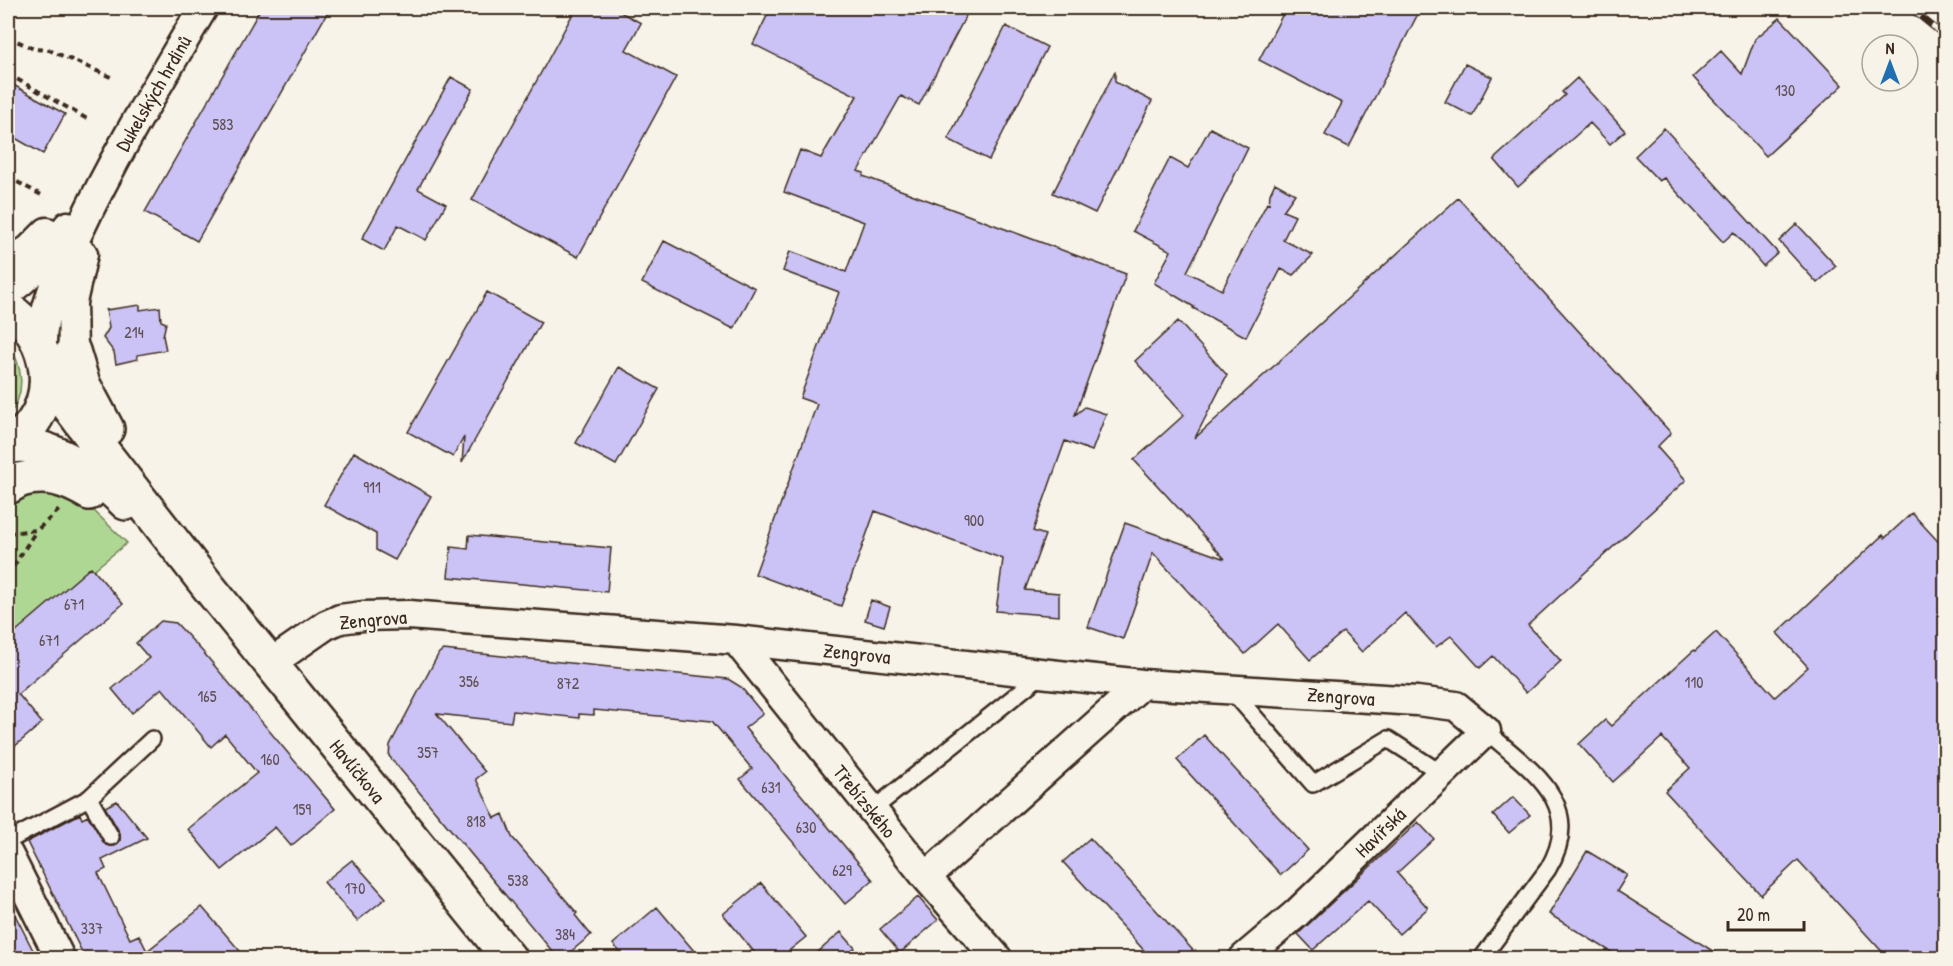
<svg xmlns="http://www.w3.org/2000/svg" width="1953" height="966" viewBox="0 0 1953 966" font-family="'Patrick Hand',sans-serif">
<style>
.green{fill:#afd794;stroke:#758059;stroke-width:1.5}
.building{fill:#cbc2f5;stroke:#3b2a1e;stroke-width:1.5}
.lines{fill:none;stroke-linecap:round;stroke-linejoin:round}
.service-casing{stroke:#3b2a1e;stroke-width:20}
.minor-casing{stroke:#3b2a1e;stroke-width:33}
.tertiary-casing{stroke:#3b2a1e;stroke-width:38}
.secondary-casing{stroke:#3b2a1e;stroke-width:38}
.path{stroke:#3b2a1e;stroke-width:4;stroke-dasharray:6 4.5;stroke-linecap:butt}
.service{stroke:#f7f3e8;stroke-width:15}
.minor{stroke:#f7f3e8;stroke-width:28}
.tertiary{stroke:#f7f3e8;stroke-width:33}
.secondary{stroke:#f7f3e8;stroke-width:33}
.rail-casing{stroke:#3b2a1e;stroke-width:7}
.rail{stroke:#f7f3e8;stroke-width:4.5;stroke-dasharray:14;stroke-linecap:butt}
.labels{text-anchor:middle;dominant-baseline:central;stroke-width:4.5;stroke-linejoin:round;paint-order:stroke}
.number-label{font-size:16px;fill:#5f5054}
.street-label{font-size:20px;fill:#3b2a1e;stroke:#f7f3e8}
</style>
<rect width="100%" height="100%" fill="#f7f3e8"/>
<filter id="ink" filterUnits="userSpaceOnUse"><feTurbulence type="fractalNoise" baseFrequency=".0167" numOctaves="2"/><feDisplacementMap in="SourceGraphic" scale="12" xChannelSelector="R" yChannelSelector="G"/><feConvolveMatrix kernelMatrix="1 2 1 2 8 2 1 2 1" color-interpolation-filters="sRGB"/></filter>
<g filter="url(#ink)">
<path class="green" d="M8 343C23 366 27 394 8 416Z
M43 492H66L90 507 127 543 8 639V506L18 496Z"/>
<path class="building" d="M261 8H330L197 241 145 212Z
M576 8H613L641 23 626 50 676 77 578 257 472 200Z
M771 8H970L919 105 901 96 858 171 864 173 863 176 1126 274 1075 415 1085 407 1106 414 1092 451 1065 441 1033 531 1045 535 1025 590 1059 593V616L996 611 1003 559 875 511 841 606 755 574 817 404 800 398 839 292 783 271 790 251 846 272 864 222 784 192 800 150 821 158 857 96 753 44Z
M1286 8H1421L1349 147 1325 135 1342 103 1259 60Z
M1780 18 1843 85 1766 156 1693 77 1721 51 1742 74 1755 39Z
M1006 26 1047 47 989 160 948 139Z
M1465 64 1492 77 1472 116 1445 102Z
M1115 71V82L1152 101 1095 213 1053 193Z
M451 77 473 89 418 189 446 204 426 240 398 225 384 251 362 239Z
M1577 78 1625 131 1610 144 1590 123 1518 187 1494 159 1565 95 1562 92Z
M8 82 65 114 43 154 8 134Z
M1210 128 1248 148 1187 272 1222 290 1267 203 1269 204 1270 194 1275 183 1295 194 1283 211 1295 216 1283 240 1313 255 1293 275 1281 269 1246 337 1193 308 1194 307 1154 283 1171 251 1133 231 1170 158 1188 168Z
M1664 128 1778 253 1763 266 1734 232 1723 242 1664 178 1659 181 1635 156Z
M1458 198 1671 433 1657 447 1686 480 1528 625 1561 661 1526 693 1493 656 1480 668 1451 636 1436 647 1405 613 1362 652 1343 632 1310 660 1278 624 1245 654 1153 553 1123 639 1088 627 1125 523 1225 559 1134 460 1184 415 1135 361 1178 321 1227 375 1195 438Z
M1797 224 1836 266 1817 283 1779 241Z
M664 241 755 288 734 329 642 283Z
M487 292 541 322 462 463 464 437 453 457 408 432Z
M140 305V310L160 307 161 321 166 323 163 336 166 350 137 355 138 359 116 364 114 352 103 338 109 328 106 310Z
M619 367 659 389 616 465 576 443Z
M354 452 431 496 395 560 376 550V534L324 505Z
M1912 513 1946 550V958H1888L1798 860 1761 895 1665 791 1690 768 1662 737 1613 782 1579 744 1605 720 1611 726 1694 650 1695 651 1716 632 1775 697 1808 667 1777 633 1883 535 1885 538Z
M469 535 611 548 607 592 448 577 451 547 468 549Z
M91 567 123 604 18 694 42 723 8 752V638Z
M871 600 890 607 884 626 865 620Z
M161 621 176 623 203 652 335 809 291 846 275 827 222 870 188 829 257 773 225 734 211 747 162 688 132 713 112 689 149 658 136 643Z
M443 650 728 679 741 687 763 714 745 728 873 880 845 904 740 779 752 769 712 721 594 710V715L579 714V718L513 711 511 722 437 714 485 772 476 779 495 818 503 814 512 837 577 913 575 915 591 935 563 958H558L389 756 390 745 439 653Z
M1204 735 1308 850 1281 875 1177 760Z
M1513 797 1530 815 1509 833 1493 815Z
M117 801 147 838 102 860 106 869 98 873 130 939 139 935 147 951 202 907 246 958H85L27 842 80 814 82 819 88 816 106 845 115 846 120 841V833L105 807Z
M1418 822 1434 839 1397 873 1428 908 1399 934 1368 901 1313 950 1298 934Z
M1090 838 1200 958H1151L1063 862Z
M1587 851 1627 875 1617 891 1724 958H1621L1549 914Z
M352 860 386 898 357 921 324 882Z
M761 883 806 937 780 958H759L723 914Z
M918 897 938 920 900 953 880 929Z
M8 901 37 958H8Z
M657 907 700 958H625L613 944Z
M841 932 855 948 844 958H811Z"/>
<g class="lines">
<defs>
<path id="service" d="M1232 691 1313 784 1388 739 1441 773
M89 798 152 739
M872 810 1044 673
M8 841 89 798 111 837
M1482 958 1548 869C1587 803 1530 770 1486 731"/>
<path id="minor" d="M8 262 29 250 47 232
M8 291C34 275 49 250 68 226
M42 351C40 308 61 268 79 231 115 154 160 81 203 8
M73 351 72 302 83 254
M736 640 926 877 997 958
M271 663 326 625 340 619 363 616 409 615 736 640 1142 684 1417 701 1456 706 1486 731 1297 913 1244 958
M8 854 60 958
M926 877 1142 684"/>
<path id="tertiary" d="M73 351 83 384 107 429
M44 356 62 397 97 444 207 585 509 958
M8 447C47 437 100 477 126 503
M20 480C47 473 66 479 89 493"/>
<path id="secondary" d="M8 309C46 333 59 386 32 424 25 433 16 440 8 447
M8 487 20 480"/>
</defs>
<use href="#service" class="service-casing"/>
<use href="#minor" class="minor-casing"/>
<use href="#tertiary" class="tertiary-casing"/>
<use href="#secondary" class="secondary-casing"/>
<path class="path" d="M8 37 34 49 49 50 113 78
M8 74 89 120
M8 177 45 197
M8 533 37 530 59 510
M8 575 36 531"/>
<use href="#service" class="service"/>
<use href="#minor" class="minor"/>
<use href="#tertiary" class="tertiary"/>
<use href="#secondary" class="secondary"/>
<defs>
<path id="rail" d="M1910 8 1946 37
M1939 8 1946 13"/>
</defs>
<use href="#rail" class="rail-casing"/>
<use href="#rail" class="rail"/>
</g>
</g>
<g class="labels">
<g class="number-label">
<text x="1785" y="90">130</text>
<text x="223" y="124">583</text>
<text x="134" y="332">214</text>
<text x="372" y="487">911</text>
<text x="974" y="520">900</text>
<text x="74" y="604">671</text>
<text x="49" y="640">671</text>
<text x="469" y="681">356</text>
<text x="1694" y="682">110</text>
<text x="568" y="683">872</text>
<text x="207" y="696">165</text>
<text x="428" y="752">357</text>
<text x="270" y="759">160</text>
<text x="771" y="787">631</text>
<text x="302" y="809">159</text>
<text x="476" y="821">818</text>
<text x="806" y="827">630</text>
<text x="842" y="870">629</text>
<text x="518" y="880">538</text>
<text x="355" y="888">170</text>
<text x="92" y="928">337</text>
<text x="565" y="934">384</text>
</g>
<g class="street-label">
<text transform="translate(153 93) rotate(-60)">Dukelských hrdinů</text>
<text transform="translate(373 619) rotate(-5)">Zengrova</text>
<text transform="translate(857 653) rotate(6)">Zengrova</text>
<text transform="translate(1341 696) rotate(4)">Zengrova</text>
<text transform="translate(358 771) rotate(51)">Havlíčkova</text>
<text transform="translate(865 801) rotate(51)">Třebízského</text>
<text transform="translate(1380 832) rotate(-44)">Havířská</text>
</g>
</g>
<rect width="1953" height="966" fill="none" stroke="#f7f3e8" stroke-width="30"/>
<rect x="15" y="15" width="1923" height="936" fill="none" stroke="#3b2a1e" stroke-width="2" filter="url(#ink)"/>
<g transform="translate(1890 63)"><circle r="28" fill="#f7f3e8" stroke="#aca397" stroke-width="1.5"/>
<path d="M0-4.5L10 22L0 15L-10 22Z" fill="#1f6fb2"/>
<text y="-9" font-size="16" font-weight="bold" text-anchor="middle" fill="#3b2a1e">N</text>
</g>
<path d="M1728 921v9h76v-9" fill="none" stroke="#3b2a1e" stroke-width="3"/>
<text x="1737" y="921" font-size="18" fill="#3b2a1e" stroke="#f7f3e8" stroke-width="4.5" paint-order="stroke">20 m</text>
</svg>
